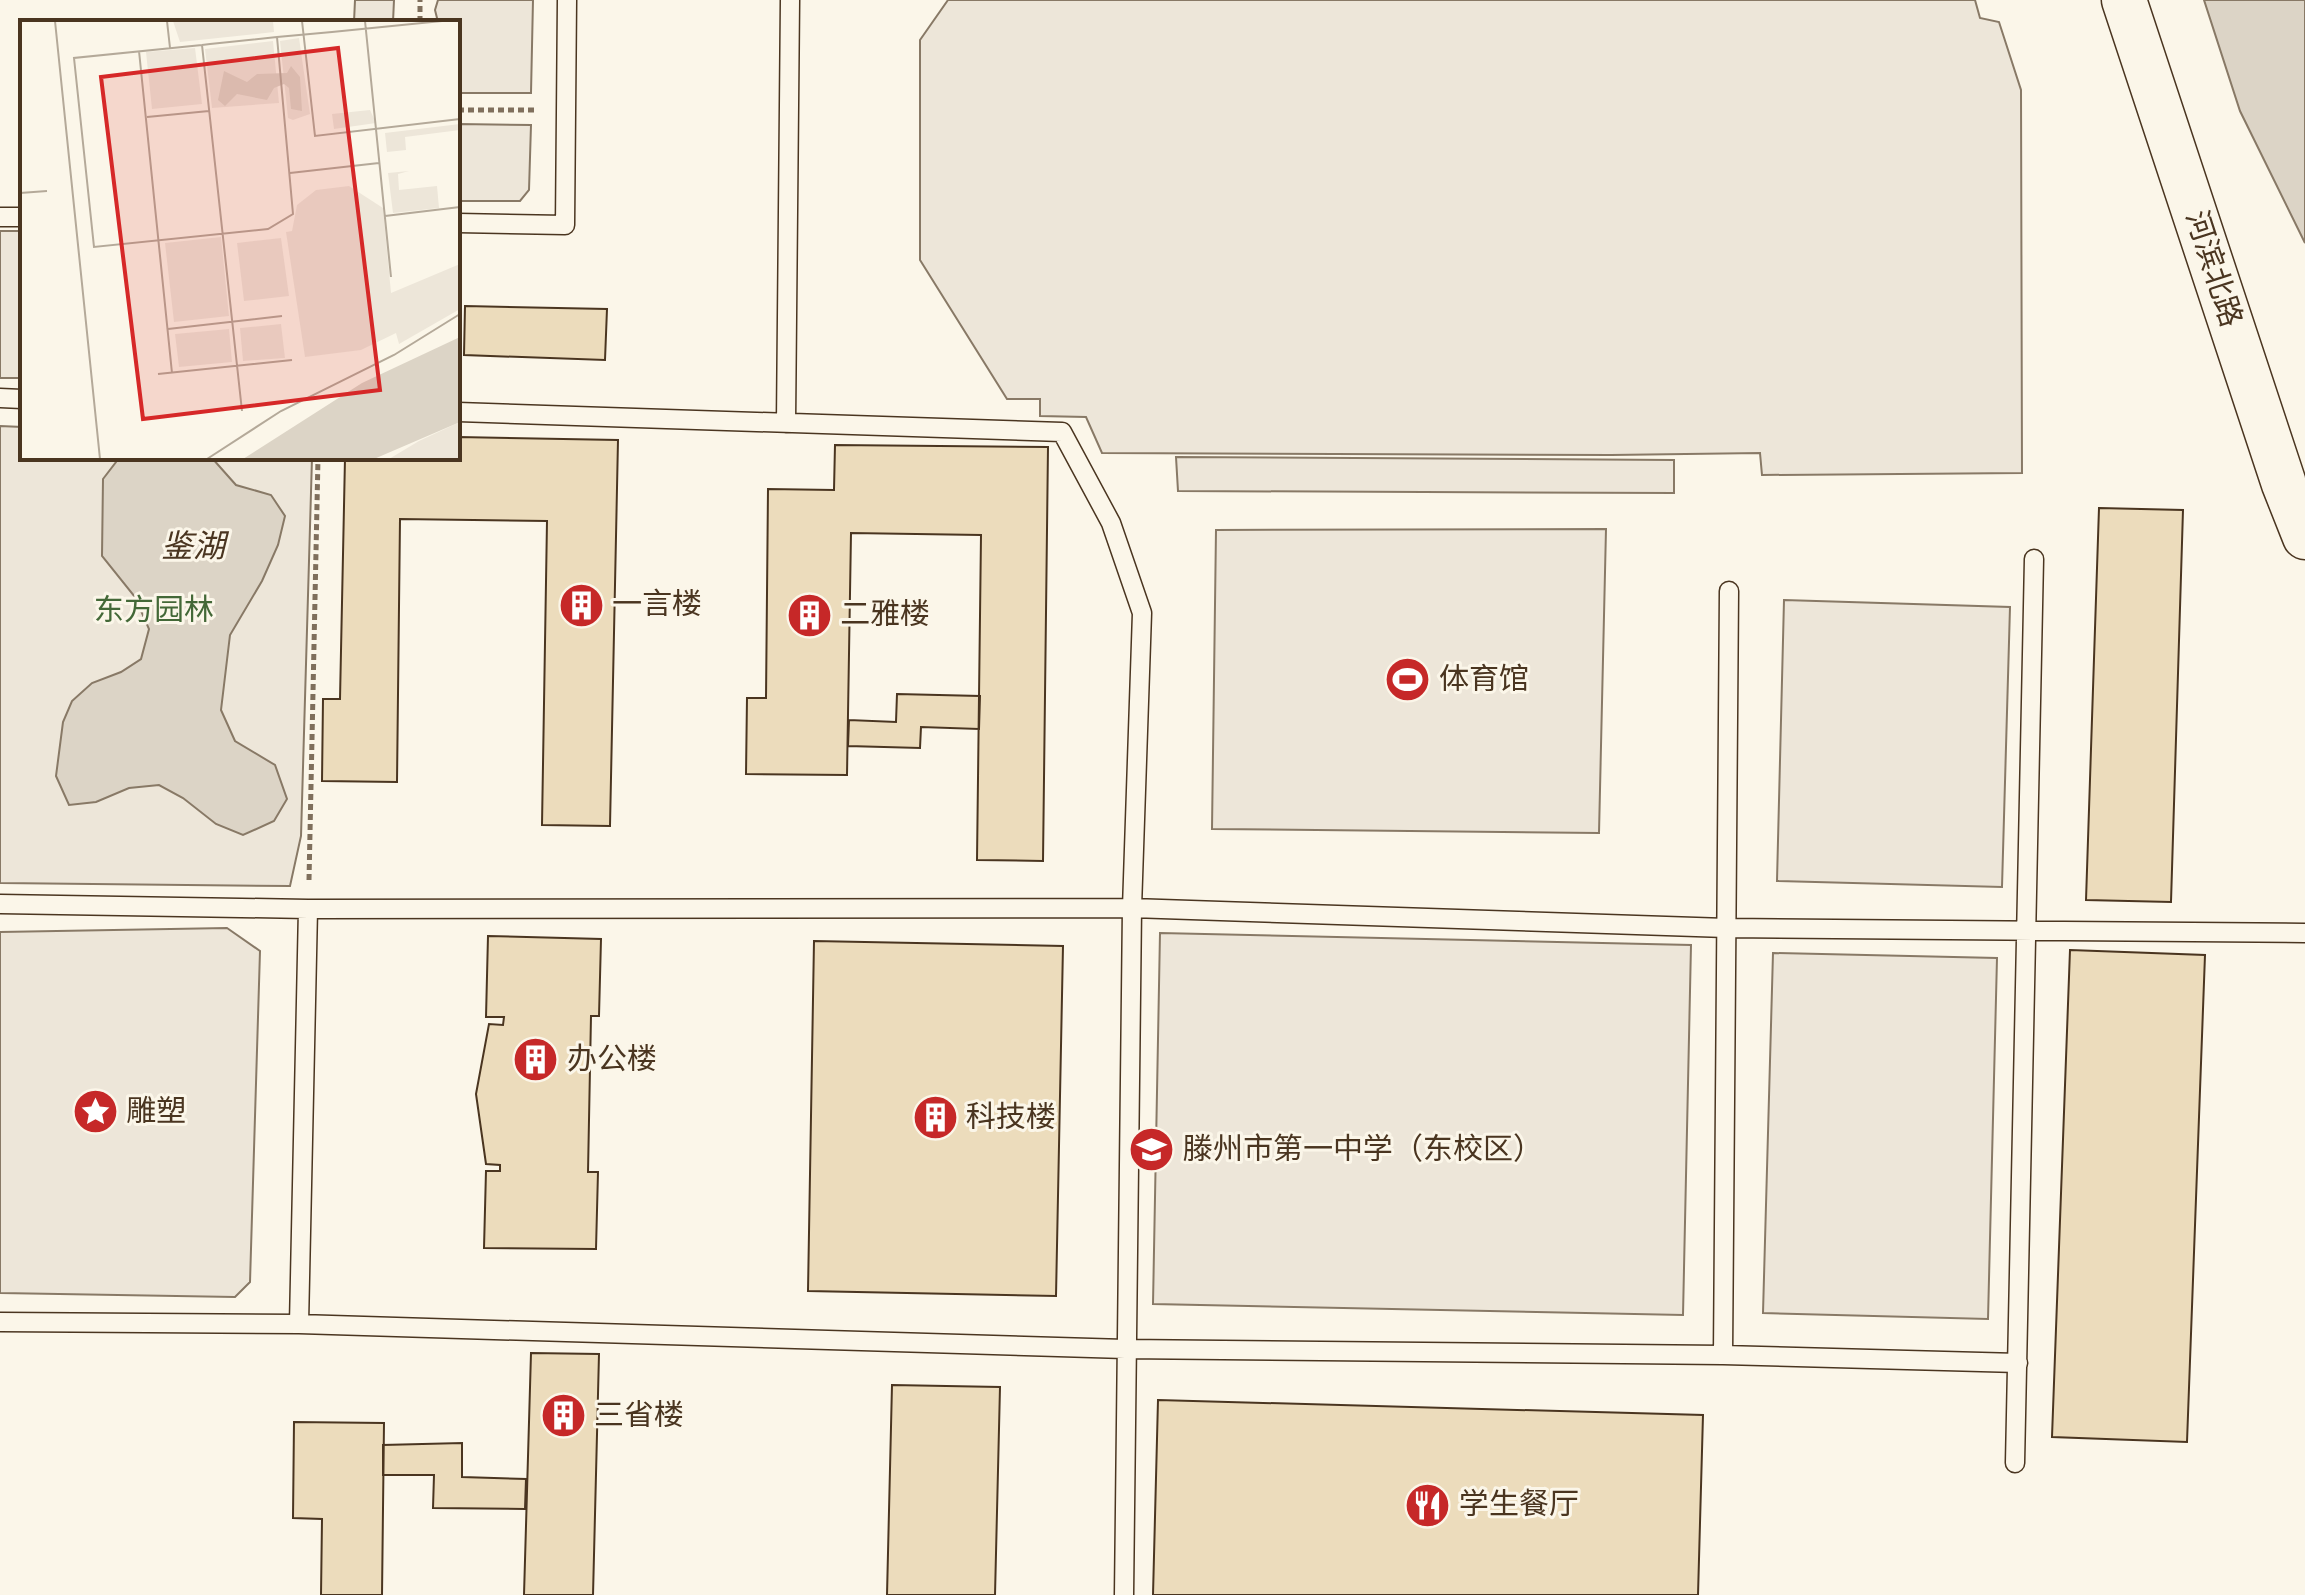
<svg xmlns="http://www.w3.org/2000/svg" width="2305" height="1595" viewBox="0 0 2305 1595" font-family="'Alegreya Sans','Noto Sans SC',sans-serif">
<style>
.green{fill:#ede6d9;stroke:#887966;stroke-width:2}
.water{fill:#dcd4c6;stroke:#887966;stroke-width:2}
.building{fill:#ecdcbc;stroke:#4a3520;stroke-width:2}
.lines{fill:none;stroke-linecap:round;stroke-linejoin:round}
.service-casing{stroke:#4a3520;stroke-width:21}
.tertiary-casing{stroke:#4a3520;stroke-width:47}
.path{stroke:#7f6f5c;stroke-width:5;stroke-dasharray:6 4;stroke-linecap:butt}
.service{stroke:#fbf6e9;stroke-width:18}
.tertiary{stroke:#fbf6e9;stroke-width:44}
.labels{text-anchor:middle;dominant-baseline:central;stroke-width:6;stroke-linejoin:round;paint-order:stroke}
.street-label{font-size:30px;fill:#4a3520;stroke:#fbf6e9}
.poi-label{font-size:30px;fill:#4a3520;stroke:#fbf6e9;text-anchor:start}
.park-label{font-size:30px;fill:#436837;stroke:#fbf6e9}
.water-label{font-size:32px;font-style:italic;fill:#4a3520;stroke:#fbf6e9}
.inset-road{fill:none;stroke:#b4a999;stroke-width:2}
.view{fill:#d62828;fill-opacity:0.15;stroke:#d62828;stroke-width:4}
.inset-edge{fill:none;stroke:#4a3520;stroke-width:4}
</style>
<rect width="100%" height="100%" fill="#fbf6e9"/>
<path class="green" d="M355 0H394L393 22H354Z
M438 0H533L531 93H458V22H438L435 10Z
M948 0H1975L1980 18 1999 22 2021 90 2022 473 1762 475 1760 453 1611 455 1102 453 1086 417 1040 416V399H1007L920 260V40Z
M458 124 531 125 529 190 520 201H458Z
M0 231H22V378H0Z
M0 426 22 427V458H312L301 836 290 886 0 883Z
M1176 457 1674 460V493L1178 491Z
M1606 529 1599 833 1212 829 1216 530Z
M1784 600 2010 607 2002 887 1777 881Z
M227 928 260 951 250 1282 235 1297 0 1293V932Z
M1160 933 1691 945 1683 1315 1153 1304Z
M1773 953 1997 958 1988 1319 1763 1313Z"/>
<path class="water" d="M2204 0H2305V243L2240 111Z
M115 458H212L236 485 271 495 285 516 278 545 262 581 230 635 221 710 235 741 275 765 287 799 274 821 243 835 216 824 183 798 159 785 129 788 96 802 69 805 56 776 63 722 72 701 92 683 121 672 141 659 149 629 135 597 102 556 103 479 116 462Z"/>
<path class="building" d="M465 306 607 309 605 360 464 355Z
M458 437 618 440 610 826 542 825 547 521 400 519 397 782 322 781 323 699H340L345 458H458Z
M835 445 1048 447 1043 861 977 860 981 535 851 533 847 775 746 774 747 698H766L768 489 834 490Z
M2099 508 2183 510 2171 902 2086 900Z
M897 694 980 696 979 729 921 727 920 748 848 746 849 720 896 722Z
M488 936 601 939 599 1016H591L588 1172H598L596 1249 484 1248 486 1171H500V1165L486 1164 476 1094 489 1024 503 1025 504 1017H486Z
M814 941 1063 946 1056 1296 808 1291Z
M2070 950 2205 955 2187 1442 2052 1437Z
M531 1353 599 1354 593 1595H524Z
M892 1385 1000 1387 995 1595H887Z
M1158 1400 1703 1415 1698 1595H1153Z
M294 1422 384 1423 382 1595H321L322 1519 293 1518Z
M462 1443V1477L526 1479 525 1509 433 1508 434 1475H383V1445Z"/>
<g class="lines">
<defs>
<path id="service" d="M0 217H22
M458 223 565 225 567 0
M0 398 22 399
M458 412 1062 432 1111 523 1142 613 1132 908 1124 1595
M786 423 790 0
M0 904 308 909 1132 908 1726 928 2305 933
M0 1322 299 1324 1125 1349 1723 1355 2018 1363
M299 1324 308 909
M1723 1355 1729 591
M2015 1463 2034 559"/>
<path id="tertiary" d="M2124 0 2284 484 2305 537"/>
</defs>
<use href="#service" class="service-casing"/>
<use href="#tertiary" class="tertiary-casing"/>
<path class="path" d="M420 22V0
M458 110H537
M309 880 318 458"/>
<use href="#service" class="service"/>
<use href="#tertiary" class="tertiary"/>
</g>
<defs>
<symbol id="building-disc" viewBox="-11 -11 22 22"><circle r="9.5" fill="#c62828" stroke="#fbf6e9"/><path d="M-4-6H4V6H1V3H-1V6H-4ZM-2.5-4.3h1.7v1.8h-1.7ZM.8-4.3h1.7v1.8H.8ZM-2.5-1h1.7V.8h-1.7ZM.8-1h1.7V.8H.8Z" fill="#fff"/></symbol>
<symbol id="stadium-disc" viewBox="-11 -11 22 22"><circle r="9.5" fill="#c62828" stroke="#fbf6e9"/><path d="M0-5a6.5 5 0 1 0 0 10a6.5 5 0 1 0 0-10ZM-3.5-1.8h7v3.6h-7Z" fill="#fff"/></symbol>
<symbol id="sight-disc" viewBox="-11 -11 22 22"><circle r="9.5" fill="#c62828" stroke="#fbf6e9"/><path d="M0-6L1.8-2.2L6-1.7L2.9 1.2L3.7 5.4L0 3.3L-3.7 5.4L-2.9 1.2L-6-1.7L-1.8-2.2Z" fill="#fff"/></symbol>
<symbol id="school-disc" viewBox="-11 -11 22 22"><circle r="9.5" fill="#c62828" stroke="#fbf6e9"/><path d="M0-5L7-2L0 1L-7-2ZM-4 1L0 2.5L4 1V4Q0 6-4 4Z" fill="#fff"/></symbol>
<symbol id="restaurant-disc" viewBox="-11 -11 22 22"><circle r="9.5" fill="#c62828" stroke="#fbf6e9"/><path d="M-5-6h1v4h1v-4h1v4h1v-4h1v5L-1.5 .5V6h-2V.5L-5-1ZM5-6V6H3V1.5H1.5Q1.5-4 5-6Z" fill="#fff"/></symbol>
</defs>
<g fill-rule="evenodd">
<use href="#building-disc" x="556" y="580" width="51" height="51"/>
<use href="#building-disc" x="784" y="590" width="51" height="51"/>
<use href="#stadium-disc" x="1382" y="654" width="51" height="51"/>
<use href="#building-disc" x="510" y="1034" width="51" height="51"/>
<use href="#sight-disc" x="70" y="1086" width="51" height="51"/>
<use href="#building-disc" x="910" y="1092" width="51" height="51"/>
<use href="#school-disc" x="1126" y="1124" width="51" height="51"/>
<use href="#building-disc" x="538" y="1390" width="51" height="51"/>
<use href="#restaurant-disc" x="1402" y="1480" width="51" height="51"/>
</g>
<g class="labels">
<g class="street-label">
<text transform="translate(2213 269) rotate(72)">河滨北路</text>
</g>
<g class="poi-label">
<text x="612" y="605">一言楼</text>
<text x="840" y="615">二雅楼</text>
<text x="1439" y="680">体育馆</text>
<text x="567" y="1060">办公楼</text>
<text x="126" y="1112">雕塑</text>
<text x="966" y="1118">科技楼</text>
<text x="1183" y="1150">滕州市第一中学（东校区）</text>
<text x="594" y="1416">三省楼</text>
<text x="1459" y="1505">学生餐厅</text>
</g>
<g class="park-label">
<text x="154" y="611">东方园林</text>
</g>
<g class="water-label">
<text x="193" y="547">鉴湖</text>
</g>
</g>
<g transform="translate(20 20)">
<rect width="440" height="440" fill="#fbf6e9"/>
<path d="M153 1H253L254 12 160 22ZM279 18 290 94 273 100 268 98 260 21ZM253 21 259 83 192 88 185 29ZM175 28 182 84 132 89 126 32ZM350 90 356 103 314 109 312 94ZM440 104V110L385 117 386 130 367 132 365 113ZM389 151 378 154 379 170 417 166 419 188 373 193 368 153ZM329 166 363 188 371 273 440 244V289L379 324 376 313 341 330 285 337 266 212 272 211 277 185 296 170ZM201 217 209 296 154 302 145 223ZM261 218 269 276 224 281 217 223ZM261 304 265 338 223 341 220 308ZM209 309 212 342 159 347 155 314ZM440 402V439H369L399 421Z" fill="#ede6d9"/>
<path d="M271 46 280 57 282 91 271 89 269 68 264 64 254 68 247 80 217 74 205 86 198 80 204 51 227 62 237 54 267 53ZM440 317V402L354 439H223L342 363Z" fill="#dcd4c6"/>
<path class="inset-road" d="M35 1 80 439M147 1 150 28M282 1 295 116 440 99M345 1 371 257M257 17 273 194 248 209 74 227 54 38 182 25 190 24 257 17 312 12 422 1M182 25 222 391M119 31 152 353M127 97 189 91M270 153 359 143M0 173 27 171M365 196 440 187M148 309 262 296M138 354 272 340M187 439 261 391 374 335 440 294"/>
<path class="view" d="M318 28 360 370 123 399 81 57Z"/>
<rect width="440" height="440" class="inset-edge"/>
</g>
</svg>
